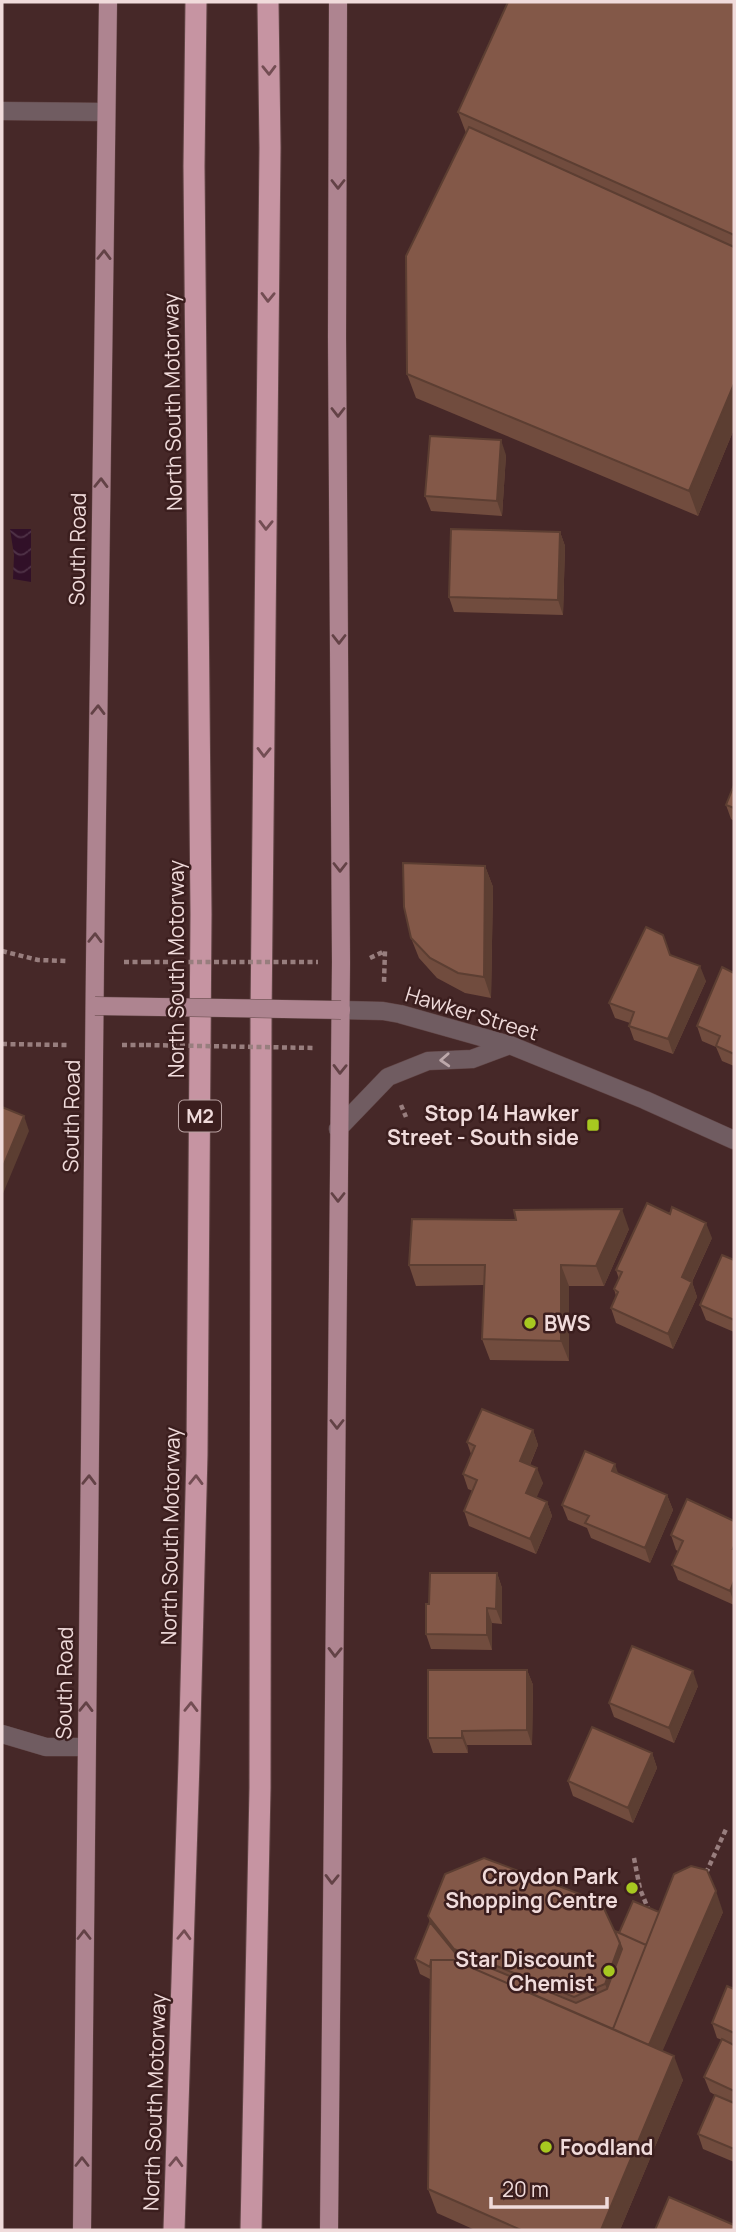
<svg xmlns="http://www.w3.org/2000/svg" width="736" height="2232" viewBox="0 0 736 2232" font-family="Manrope,sans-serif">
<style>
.water{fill:url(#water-waves)}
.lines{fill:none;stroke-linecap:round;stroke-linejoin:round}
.minor-casing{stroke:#614545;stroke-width:19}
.major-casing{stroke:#614545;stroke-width:19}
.highway-casing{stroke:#614545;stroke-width:23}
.path{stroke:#987e7e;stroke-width:4.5;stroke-dasharray:5 3.5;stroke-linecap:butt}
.minor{stroke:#705c61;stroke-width:18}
.major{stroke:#ae8490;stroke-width:18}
.highway{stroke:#c694a2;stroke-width:21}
.major-bridge-casing{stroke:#614545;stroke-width:19;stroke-linecap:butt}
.path-bridge{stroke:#987e7e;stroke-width:4.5;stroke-dasharray:5 3.5;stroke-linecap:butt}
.major-bridge{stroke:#ae8490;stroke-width:18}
.wall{fill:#714c3e}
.shaded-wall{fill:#5c3e32}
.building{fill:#835848;stroke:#5c3e32;stroke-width:2}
.oneway{stroke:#734d53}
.oneway2{stroke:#634246}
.oneway3{stroke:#bda8aa}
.poi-dot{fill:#a7c820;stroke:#3b1e1e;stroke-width:2.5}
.labels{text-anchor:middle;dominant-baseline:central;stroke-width:5;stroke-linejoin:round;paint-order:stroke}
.shield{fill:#3b1e1e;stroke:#baa2a2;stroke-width:2}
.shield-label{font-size:19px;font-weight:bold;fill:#f0dbdb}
.street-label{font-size:21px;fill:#f0dbdb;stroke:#3b1e1e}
.poi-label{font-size:21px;font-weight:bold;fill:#f0dbdb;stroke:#3b1e1e;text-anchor:end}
</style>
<defs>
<pattern id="water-waves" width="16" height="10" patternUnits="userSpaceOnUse" patternTransform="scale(1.75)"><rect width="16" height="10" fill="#311028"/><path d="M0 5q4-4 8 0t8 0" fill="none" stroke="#4f3247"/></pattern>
</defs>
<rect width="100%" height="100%" fill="#462828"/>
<path class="water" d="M10 529H31V582L13 579 14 555Z"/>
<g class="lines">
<defs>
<path id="minor" d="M2 111 106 112
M341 1010 383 1011 400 1014 510 1045 645 1100 734 1140
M338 1129 388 1077 428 1061 472 1059 510 1045
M2 1734 46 1747H86"/>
<path id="major" d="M82 2230 95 962 108 2
M329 2230 341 962 337 337 338 2"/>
<path id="highway" d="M174 2230 189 1762 197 1454 201 914 194 166 196 2
M251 2230 260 1788 261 1019 270 148 268 2"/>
</defs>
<use href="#minor" class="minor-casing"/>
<use href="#major" class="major-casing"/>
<use href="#highway" class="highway-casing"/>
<path class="path" d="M2 951 38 960 66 961
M370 958 385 951 384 982
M124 962H146
M2 1044 67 1045
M122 1045H146
M401 1105 406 1117
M634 1858 640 1889 649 1911
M706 1873 727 1827"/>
<use href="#minor" class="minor"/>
<use href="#major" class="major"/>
<use href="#highway" class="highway"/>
<defs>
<path id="major-bridge" d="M95 1006 341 1010"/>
</defs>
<use href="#major-bridge" class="major-bridge-casing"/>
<path class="path-bridge" d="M146 962H318
M146 1045 315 1048"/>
<use href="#major-bridge" class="major-bridge"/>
</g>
<path class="wall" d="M734 2V429L698 516 416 398 407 374 466 133 458 112Z
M506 455 502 516 431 511 425 496Z
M560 532 565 546 563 615 454 612 449 597Z
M734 785V821L731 819 726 805Z
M485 866 493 887 491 998 465 993 437 978 419 958 411 938Z
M670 955 706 981 673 1054 634 1040 629 1026 630 1023 615 1018 609 1003Z
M734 973V1066L722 1061 716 1047 702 1041 697 1026Z
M629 1229 604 1286H569V1361L490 1360 482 1339 484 1285 416 1286 409 1265Z
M712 1238 692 1282 697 1297 673 1349 616 1323 611 1308 616 1296 614 1289 619 1279 616 1270Z
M734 1260V1332L706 1320 700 1305Z
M533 1430 538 1445 530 1465 543 1483 536 1497 547 1502 552 1516 536 1554 469 1526 464 1511 473 1491 468 1489 463 1474 471 1454 467 1442Z
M619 1474 667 1495 673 1510 650 1563 591 1538 587 1528 568 1520 562 1505Z
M734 1521V1605L678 1580 672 1565 678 1551 676 1550 671 1535Z
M497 1573 502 1588V1624L492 1623V1650L431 1649 426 1634 429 1604Z
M527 1670 533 1685 532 1745H467L468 1753H433L428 1738Z
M698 1686 674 1743 614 1717 609 1703Z
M652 1753 657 1768 633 1823 573 1796 568 1781Z
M659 1912H723L662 2051 683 2080 620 2230H475L437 2213 428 2189 430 1979 420 1974 415 1959 430 1922 428 1916 615 1931 619 1933Z
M734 1989V2162L703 2149 698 2134 715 2095 710 2092 704 2077 722 2040 717 2038 712 2023Z"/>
<path class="shaded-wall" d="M734 384V429L698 516 689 491Z
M501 440 506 455 502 516 497 501Z
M560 532 565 546 563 615 558 600Z
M485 866 493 887 491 998 484 977Z
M700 966 706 981 673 1054 668 1039Z
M24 1116 29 1131 2 1196V1169Z
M622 1209 629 1229 604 1286 596 1266Z
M706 1223 712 1238 687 1292 682 1277Z
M561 1265 569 1286V1361L561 1341Z
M692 1282 697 1297 673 1349 668 1334Z
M533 1430 538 1445 525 1476 520 1461Z
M615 1464 620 1479 612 1471Z
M537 1468 543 1483 532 1508 526 1493Z
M667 1495 673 1510 650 1563 645 1548Z
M547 1502 552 1516 536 1554 530 1539Z
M497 1573 502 1588V1624L496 1609Z
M734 1581V1603L730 1591Z
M487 1608 492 1623V1650L487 1635Z
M527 1670 533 1685 532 1745 527 1730Z
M693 1671 698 1686 674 1743 669 1728Z
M462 1731 467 1745 468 1753 462 1738Z
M652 1753 657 1768 633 1823 628 1808Z
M716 1891 723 1912 656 2066 648 2046Z
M620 1943 628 1963 613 2004 605 1984Z
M674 2056 683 2080 620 2230H601Z"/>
<path class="building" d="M508 2H734V235L458 112Z
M469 127 734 247V384L689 491 407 374 406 256Z
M430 436 501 440 497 501 425 496Z
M451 529 560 532 558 600 449 597Z
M734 785V808L726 805Z
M403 863 485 866 484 977 458 973 430 958 411 938 404 907Z
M646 927 663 935 670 955 700 966 668 1039 629 1026 634 1012 609 1003Z
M722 967 734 973V1054L716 1046 720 1036 697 1026Z
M2 1107 24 1116 2 1169Z
M647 1203 670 1214 672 1207 706 1223 682 1277 692 1282 668 1334 611 1308 618 1292 614 1289 622 1272 616 1270Z
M622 1209 596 1266 561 1265V1341L482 1339 485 1265H409L412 1219 516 1220 514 1210Z
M722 1255 734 1260V1320L700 1305Z
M482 1409 533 1430 520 1461 537 1468 526 1493 547 1502 530 1539 464 1511 477 1480 463 1474 475 1446 467 1442Z
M585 1451 615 1464 612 1471 667 1495 645 1548 585 1523 589 1516 562 1505Z
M687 1499 734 1521V1546L733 1549H734V1581L730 1591 672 1565 683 1541 671 1535Z
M430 1573H497L496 1609 487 1608V1635L426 1634V1604H429Z
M632 1646 693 1671 669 1728 609 1703Z
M428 1670H527V1730L462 1731V1738H428Z
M592 1727 652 1753 628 1808 568 1781Z
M484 1858 601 1902 620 1943 605 1984 574 1997 454 1949 428 1916 445 1874Z
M691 1866 707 1870 716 1891 649 2045 613 2029 674 1874Z
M633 1901 659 1912 646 1945 619 1933Z
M430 1922 456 1954 576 2003 607 1989 622 1949 615 1931 646 1945 613 2029 454 1960H431L430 1967 415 1959Z
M431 1960H454L674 2056 601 2230H521L428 2189Z
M727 1986 734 1989V2033L712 2023Z
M722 2039 734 2045V2091L704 2077Z
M715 2095 734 2103V2149L698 2134Z
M669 2197 734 2225V2230H655Z"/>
<defs><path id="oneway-chevron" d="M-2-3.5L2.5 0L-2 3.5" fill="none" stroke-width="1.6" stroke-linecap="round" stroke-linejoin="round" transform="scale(1.75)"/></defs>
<g class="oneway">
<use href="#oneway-chevron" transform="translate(269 70) rotate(89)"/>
<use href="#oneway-chevron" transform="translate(268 297) rotate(91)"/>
<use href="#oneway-chevron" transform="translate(266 525) rotate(91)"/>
<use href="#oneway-chevron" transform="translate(264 752) rotate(91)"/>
<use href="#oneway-chevron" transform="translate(196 1480) rotate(-89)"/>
<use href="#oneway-chevron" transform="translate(191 1707) rotate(-89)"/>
<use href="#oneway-chevron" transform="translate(184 1935) rotate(-88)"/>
<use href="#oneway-chevron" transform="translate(176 2162) rotate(-88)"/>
</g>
<g class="oneway2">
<use href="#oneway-chevron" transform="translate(338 184) rotate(90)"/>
<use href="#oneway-chevron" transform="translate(104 255) rotate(-89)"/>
<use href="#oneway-chevron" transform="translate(338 412) rotate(90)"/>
<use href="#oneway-chevron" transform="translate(101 483) rotate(-89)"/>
<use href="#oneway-chevron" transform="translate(339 639) rotate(90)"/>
<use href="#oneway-chevron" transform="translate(98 710) rotate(-89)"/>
<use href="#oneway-chevron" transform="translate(340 867) rotate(90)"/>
<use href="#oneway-chevron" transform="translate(95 938) rotate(-89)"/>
<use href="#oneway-chevron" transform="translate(340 1069) rotate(91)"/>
<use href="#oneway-chevron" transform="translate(338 1197) rotate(90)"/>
<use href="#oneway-chevron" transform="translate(337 1424) rotate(90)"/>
<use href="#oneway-chevron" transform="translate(89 1480) rotate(-89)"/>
<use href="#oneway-chevron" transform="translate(335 1652) rotate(91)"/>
<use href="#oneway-chevron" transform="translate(86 1707) rotate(-89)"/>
<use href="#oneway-chevron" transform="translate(332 1879) rotate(91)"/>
<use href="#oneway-chevron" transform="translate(84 1935) rotate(-90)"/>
<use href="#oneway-chevron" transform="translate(82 2162) rotate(-90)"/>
</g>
<use class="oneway3" href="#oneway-chevron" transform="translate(445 1060) rotate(177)"/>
<g class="poi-dot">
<rect x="586" y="1118" width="14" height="14" rx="3.5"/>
<circle cx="530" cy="1323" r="7"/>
<circle cx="632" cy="1888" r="7"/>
<circle cx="609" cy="1971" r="7"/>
<circle cx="546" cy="2147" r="7"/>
</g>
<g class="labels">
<rect class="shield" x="179" y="1100.5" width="42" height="31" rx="5"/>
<g class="shield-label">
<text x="200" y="1116">M2</text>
</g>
<g class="street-label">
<text transform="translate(172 402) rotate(-91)">North South Motorway</text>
<text transform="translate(77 549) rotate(-89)">South Road</text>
<text transform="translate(176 969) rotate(-90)">North South Motorway</text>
<text transform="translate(472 1013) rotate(17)">Hawker Street</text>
<text transform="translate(71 1116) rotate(-89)">South Road</text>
<text transform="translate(170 1536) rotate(-89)">North South Motorway</text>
<text transform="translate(64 1683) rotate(-89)">South Road</text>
<text transform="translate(154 2102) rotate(-88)">North South Motorway</text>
</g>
<g class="poi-label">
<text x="579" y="1113">Stop 14 Hawker<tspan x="579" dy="24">Street - South side</tspan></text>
<text x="544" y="1323" text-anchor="start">BWS</text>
<text x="618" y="1876">Croydon Park<tspan x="618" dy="24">Shopping Centre</tspan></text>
<text x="595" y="1959">Star Discount<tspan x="595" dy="24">Chemist</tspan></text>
<text x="560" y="2147" text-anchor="start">Foodland</text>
</g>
</g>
<rect width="736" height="2232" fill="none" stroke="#f0dbdb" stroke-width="7"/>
<path d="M491 2197v10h116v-10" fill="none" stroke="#f0dbdb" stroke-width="3.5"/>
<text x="502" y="2197" font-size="21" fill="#f0dbdb" stroke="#3b1e1e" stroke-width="5" paint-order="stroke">20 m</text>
</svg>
